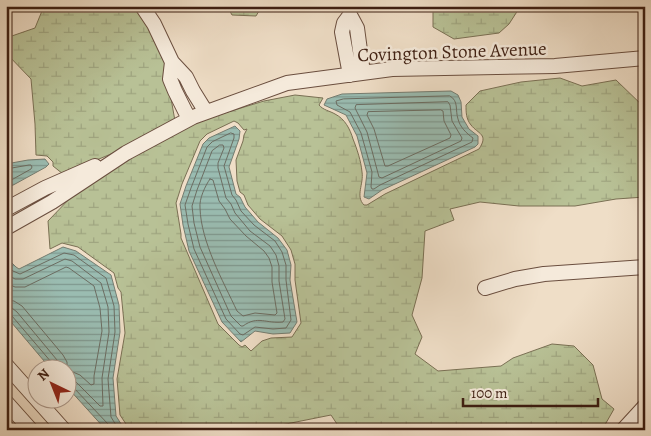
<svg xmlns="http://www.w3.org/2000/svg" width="651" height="436" viewBox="0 0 651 436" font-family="Alegreya,serif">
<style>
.wetland{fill:url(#wetland-marsh);stroke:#7a7054;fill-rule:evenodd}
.water{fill:url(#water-rules);stroke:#757d71}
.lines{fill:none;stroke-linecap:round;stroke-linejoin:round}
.shore{stroke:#6c6d62;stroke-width:1}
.minor-casing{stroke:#6a4e3f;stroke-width:16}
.minor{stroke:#f5eadb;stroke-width:14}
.labels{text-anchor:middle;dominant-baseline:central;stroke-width:5;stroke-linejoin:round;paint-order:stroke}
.street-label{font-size:19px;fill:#3d1e12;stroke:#f5eadb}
</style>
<defs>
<pattern id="wetland-marsh" width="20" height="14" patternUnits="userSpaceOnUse" patternTransform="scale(1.25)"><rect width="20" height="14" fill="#b8c196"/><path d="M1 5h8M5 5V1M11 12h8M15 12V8" fill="none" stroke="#9fa580"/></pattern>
<pattern id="water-rules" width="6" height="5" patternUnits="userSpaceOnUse" patternTransform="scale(1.25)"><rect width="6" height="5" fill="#9abcb1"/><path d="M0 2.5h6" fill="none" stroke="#7f988f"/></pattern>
</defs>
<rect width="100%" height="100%" fill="#efdec7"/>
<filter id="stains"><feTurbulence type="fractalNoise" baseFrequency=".004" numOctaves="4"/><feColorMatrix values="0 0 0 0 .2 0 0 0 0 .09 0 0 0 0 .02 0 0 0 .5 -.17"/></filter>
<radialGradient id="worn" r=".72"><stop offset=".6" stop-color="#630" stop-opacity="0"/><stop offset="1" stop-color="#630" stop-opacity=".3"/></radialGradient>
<path class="wetland" d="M44 6H134L158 43 163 53 175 121 123 149 63 174 53 166V162L47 156 36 155 35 124 31 79 6 53V38L35 28Z
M227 6H262L256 16 232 15Z
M433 6H519L520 7 509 24 499 33 454 39 433 27Z
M560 78 582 86 616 80 645 108V197L616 199 575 206H519L480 202 450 209 454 220 425 231 422 278 412 315 422 337 415 354 438 371 501 366 513 358 552 344 574 346 593 365 602 399 614 409 602 430H459L455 426H443L439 430H341L331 415 281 425 279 430H130L120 415 117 379 125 333 121 292 118 288 114 273 78 247 62 243 50 249 48 221 73 195 128 158 195 122 264 101 295 95 323 98 319 105C323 110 330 111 335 114 345 119 350 129 353 139 357 149 361 161 362 172 364 184 355 196 364 205H367L385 194 479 149C489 134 478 134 471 125 466 119 466 112 466 105L480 91 521 82ZM234 121 238 123 244 130 247 129 244 135 243 141 236 160 237 181 240 192 244 195 248 205 260 219 282 236 291 250 295 264V280L301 323 292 337 271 338 262 341 251 351 245 345 242 347 239 345 218 324 181 238V234L176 203 182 184 200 141 207 134Z"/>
<path class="water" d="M451 91 458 95 461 102 462 117 469 129 478 136V144L475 147 382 190 369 199 364 197 367 173 357 136 346 115 324 105 327 99 342 94Z
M235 126 240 131 239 139 229 167 236 194 240 197 245 207 258 222 278 238 287 250 291 265 290 280 297 322 290 333 273 334 255 331 241 342 222 322 189 251 183 225 180 204 186 186 203 144 209 138Z
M45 159 49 164 46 167 6 189V164L28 160Z
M63 247 76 251 111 275 119 305 120 332 113 378 116 416 125 430H106L68 388V368H50L6 316V257L16 267 19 269Z"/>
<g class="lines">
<path class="shore" d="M450 96C459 101 455 110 458 119 460 127 466 133 473 138L472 142 380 185 374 189H372L371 187 372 172 361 133 350 112 337 105 336 101 343 99Z
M448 102 450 105 452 121 462 138 461 141 382 178 379 177 367 132 355 108 356 105Z
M441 110 443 111 444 121 451 135 450 138 388 166H385L374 129 367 115 368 112Z
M231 133 234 134V138L224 166 232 195 236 200 241 211 254 225 275 241 282 252 286 265V280L291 320 286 328 273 329 255 327 243 335 240 334 226 319 194 249 188 224 185 205 191 188 207 147 212 142Z
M220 145H223L224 148 218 163V168L226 198 231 204 235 213 250 231 270 246 276 255 279 266V281L285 319 283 322C266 324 258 315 243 326H241L231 316 200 247 194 223 192 206 197 190 212 151Z
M6 169 29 165H31L32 167 31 169 6 183
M210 179 213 180 219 201 225 209 230 219 246 236 264 251 269 258 272 267V282L277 313 275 315 255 313 243 316 237 311C223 281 201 242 200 208 199 199 205 186 210 179Z
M6 265 13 271 20 274 64 253 74 255 106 278 114 306 115 332 108 379 111 417 119 430
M6 274 15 279H23L65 259 72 261 101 283 108 307 109 332 102 378 103 406H100L76 382 72 379H68
M6 283 15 287H25L66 267 69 268 94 286 100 308 102 331 94 376V384L91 385 80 375 68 370
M6 300 14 301 22 306 63 355 67 362V368
M6 308H12L17 312 57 360 59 364 60 368
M6 314 12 316 52 363 53 368
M68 385 73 387 108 424 110 430"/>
<defs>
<path id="minor" d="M142 6 154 24 172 62
M350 75 342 32 344 23 350 15 357 28 363 73
M189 119 175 91 170 79 172 62 186 77 193 91 206 112
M6 209 45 188 95 166
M6 228 52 202 126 153 193 117 287 83 392 69 555 66 645 58
M485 288 515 279 544 274 645 267
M6 365 64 430
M6 402 31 430
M623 430 645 406"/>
</defs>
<use href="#minor" class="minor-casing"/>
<use href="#minor" class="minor"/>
</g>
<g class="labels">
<g class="street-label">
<text transform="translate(452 52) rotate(-2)">Covington Stone Avenue</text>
</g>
</g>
<rect width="651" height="436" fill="none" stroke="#efdec7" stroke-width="25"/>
<rect x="8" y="8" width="636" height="421" fill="none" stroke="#3d1e12" stroke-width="2.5"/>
<rect x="12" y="12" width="626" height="411" fill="none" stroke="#3d1e12"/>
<g transform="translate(52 384) rotate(317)"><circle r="24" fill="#f5eadb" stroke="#ab988b"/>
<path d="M0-4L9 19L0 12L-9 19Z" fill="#8f2418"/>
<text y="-8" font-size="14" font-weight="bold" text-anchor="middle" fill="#3d1e12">N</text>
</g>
<path d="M463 398v8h135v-8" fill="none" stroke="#3d1e12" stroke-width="2.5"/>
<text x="471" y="398" font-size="15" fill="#3d1e12" stroke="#f5eadb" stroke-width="4" paint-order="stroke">100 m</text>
<rect width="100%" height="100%" filter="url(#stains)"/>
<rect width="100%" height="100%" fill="url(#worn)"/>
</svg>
